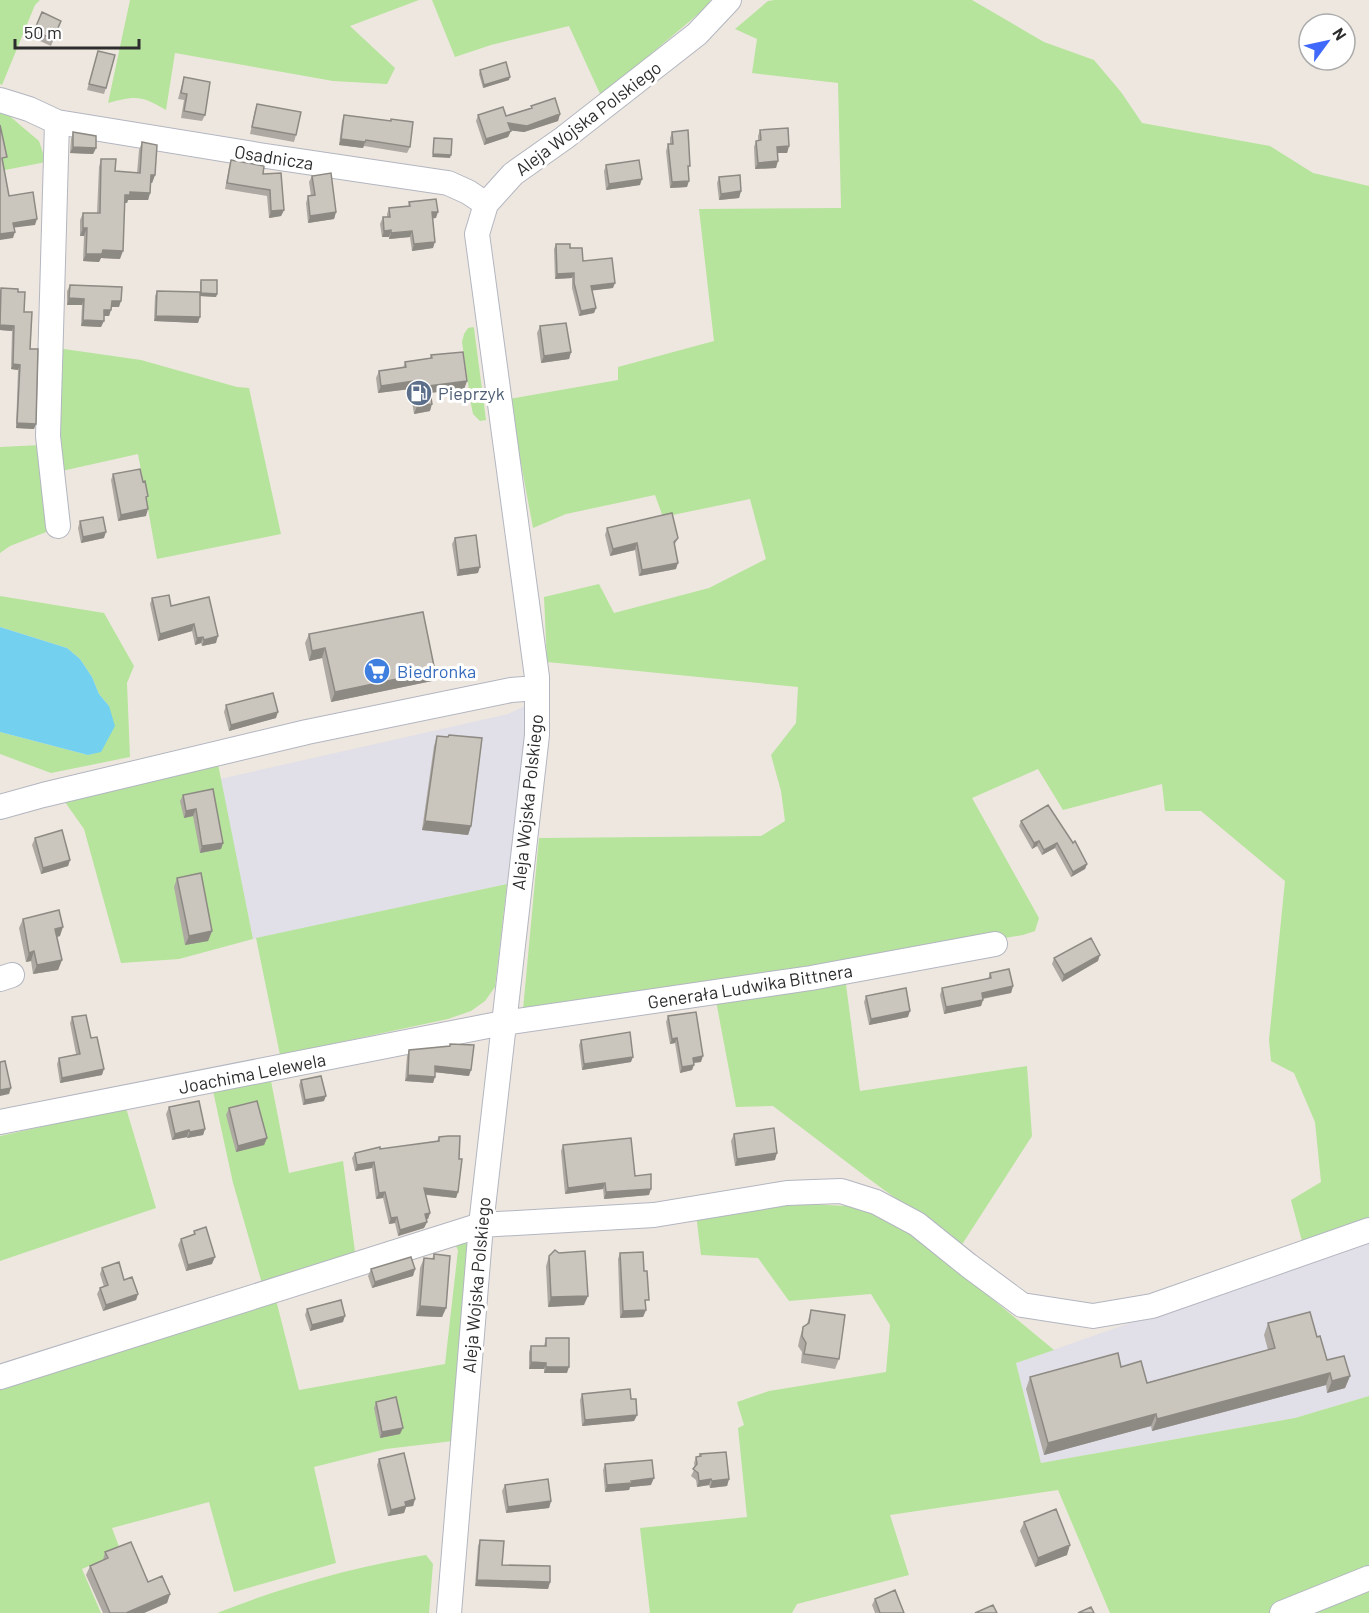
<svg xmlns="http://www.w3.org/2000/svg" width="1369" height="1613" viewBox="0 0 1369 1613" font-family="Barlow,sans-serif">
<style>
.industrial{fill:#e1dfe7}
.green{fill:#b6e49c}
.water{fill:#73d1ef}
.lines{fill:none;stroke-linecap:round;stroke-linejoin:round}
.minor-casing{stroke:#b3b6c0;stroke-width:26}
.minor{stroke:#fff;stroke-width:24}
.wall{fill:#aea9a3}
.shaded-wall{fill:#8d8a84}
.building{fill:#cac5bd;stroke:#8d8a84;stroke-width:1.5}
.labels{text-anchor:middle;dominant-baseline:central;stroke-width:6;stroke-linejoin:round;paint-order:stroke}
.street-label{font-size:18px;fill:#2d2d2d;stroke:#fff}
.service-label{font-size:18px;fill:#4e5e75;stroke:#fff;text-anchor:start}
.shop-label{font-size:18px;fill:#366cbe;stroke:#fff;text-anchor:start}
</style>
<rect width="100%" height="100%" fill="#eee7df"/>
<path class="industrial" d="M525 706V737L507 884 253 939 220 779 508 714Z
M1369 1239V1396L1295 1418 1041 1463 1016 1363Z"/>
<path class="green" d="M0 0H40L35 5 2 85 0 84Z
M130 0H419L350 26 395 68 387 84 333 81 175 53 166 110C140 95 137 96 108 103Z
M432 0H711L703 10 601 96 569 26 491 45 455 57Z
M775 0H972L1044 42 1094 60 1121 92 1142 123 1270 146 1313 173 1369 186V1222L1303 1245 1291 1200 1321 1182 1315 1122 1294 1073 1271 1061 1269 1040 1285 881 1201 811H1165L1162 784 1063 810 1038 769 972 798 1039 918 1035 931 1023 935 522 1020 539 838 761 836 785 821 781 791 771 755 796 723 798 687 547 662 544 597 599 584 614 613 709 588 766 559 750 499 663 517 655 495 566 514 533 528 509 399 618 380V367L714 341 699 209 841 208 838 83 752 73 757 39 735 29 768 1Z
M0 110 6 113 39 141 46 162 0 171Z
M473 327 474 328 486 420 480 421 473 414 471 404 462 342 464 334 468 328Z
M57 348 141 360 237 387 249 388 281 534 157 559 138 454 53 473Z
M41 445 49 531 10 546 0 553V447Z
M0 596 104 613 134 666 127 683 130 757 51 773 0 754V732L88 755 101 751 109 706 99 694 92 677 80 659 67 648 0 627Z
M217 759 253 939 179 959 121 963 84 829 60 795Z
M507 884 495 987 485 1001 471 1011 448 1019 280 1055 256 938Z
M845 977 860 1091 1027 1066 1032 1136 961 1246 865 1176 773 1106 736 1107 716 1001Z
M271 1081 289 1173 343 1161 356 1259 263 1287 233 1183 213 1091Z
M126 1108 156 1208 0 1261V1136Z
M808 1204 865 1207 915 1235 1054 1350 1016 1363 1041 1463 1295 1418 1369 1396V1613H1110L1058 1490 890 1515 909 1575 797 1604 792 1613H650L640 1528 747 1517 738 1428 744 1425 737 1402 769 1391 886 1372 890 1325 871 1294 789 1301 758 1258 701 1255 696 1214Z
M454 1242 473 1244 453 1441 386 1449 314 1467 336 1563 234 1592 209 1502 112 1528 121 1552 82 1569 101 1613H0V1385L275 1296 299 1390 445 1364 458 1250Z
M426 1555 433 1564 429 1613H217C282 1587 357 1566 426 1555Z"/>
<path class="water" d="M0 627 67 648 80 659 92 677 99 694 109 706 115 726 101 752 88 755 0 732Z"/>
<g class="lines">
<defs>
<path id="minor" d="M0 100 29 109 57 122 259 155 448 183 468 192 486 204
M57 122 48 436 58 526
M0 807 43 795 307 732 511 690 537 688
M0 979 12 975
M0 1122 503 1023 811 978 995 944
M0 1377 481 1225 654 1215 787 1193 841 1191 876 1202 917 1224 968 1265 1022 1305 1093 1316 1152 1306 1369 1230
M449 1613 481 1225 537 735V677L477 234 486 204 513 174 564 138 697 34 729 0
M1282 1613 1369 1578"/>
</defs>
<use href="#minor" class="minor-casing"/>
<use href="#minor" class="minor"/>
</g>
<path class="wall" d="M42 12 61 21 51 46 31 37Z
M98 51 106 88 104 94 87 90Z
M480 70 509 80 483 88 479 74Z
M184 77 205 115 202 121 181 118 184 100 178 99Z
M257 104 296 135 294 142 250 134 255 110Z
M531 106 560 114 558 121 524 132 511 130 508 137 484 145 476 121 478 115 506 116 531 108Z
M344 115 410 147 407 153 364 146 363 148 339 145 342 121Z
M760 130 789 146 787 153H777L776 168 755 169 754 147 756 141 758 140V136Z
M73 132 96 148 93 154 70 153 71 139Z
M672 132 688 171 687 187 670 188 666 151 668 144H670V138Z
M142 142 155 175 152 183H151L150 193 148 200H128L127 203H124L120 259 101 258 99 262 83 261 84 236H80V220L83 213H97L99 167 101 159 115 171 137 173 139 150Z
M231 160 263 174 284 210 281 216 269 218 267 196 225 189 229 167Z
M606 165 640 185 606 190 604 171Z
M312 176 336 212 334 219 308 223 306 203 308 196H311L309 182Z
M719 177 741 191 739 198 719 200 717 183Z
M409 202 436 218H432L433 248 412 251 410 237 389 239V237H382L380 224 383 217H387V214L389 208 408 207Z
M556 244 570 248 613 288 592 290 596 308 594 313 579 316 572 288V278L555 279 554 249Z
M201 280 217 294 216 297 200 296 198 323 154 321 155 296 157 291 200 292V283Z
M70 285 119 307H111L109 316H104L101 327 81 326 82 305H67V291Z
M1 288 18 292 24 312 30 349 34 429 16 428 18 370 11 369 12 331 0 330V291Z
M540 326 571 352 569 359 541 363 537 333Z
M431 355 467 381 464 389 431 393 430 411 414 414 410 389 378 393 376 378 379 371 403 368 405 362 430 358Z
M113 474 146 501V516L118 521 111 480Z
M80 521 104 538 81 543 78 528Z
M607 528 678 538 674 546 676 569 639 576 635 550 610 556 605 535Z
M455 538 478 573 457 576 452 544Z
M152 598 171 606 216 643 202 646 201 643 195 645 192 631 158 641 150 604Z
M309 634 432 681 331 702 322 658 309 661 305 643Z
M226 705 276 718 229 731 224 712Z
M449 735 471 826 468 835 422 830 434 746 437 736 448 737Z
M183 795 223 843 221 849 200 853 193 816 184 818 180 801Z
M1048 805 1087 864 1085 869 1071 877 1055 848 1042 855 1037 846 1032 849 1019 826 1021 821Z
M35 838 70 860 68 866 41 874 32 845Z
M177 878 212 931 208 941 185 945 174 887Z
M23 919 60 936 57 937 62 960 58 970 33 974 31 961 26 962 19 928Z
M1054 958 1098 961 1062 982 1052 964Z
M990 973 1013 986 1011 993 983 999 981 1006 944 1014 940 995 942 988 988 979Z
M866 996 908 1017 869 1025 864 1002Z
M668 1016 701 1062 694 1063 692 1070 680 1073 675 1043 670 1044 666 1022Z
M72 1017 91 1038 102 1075 60 1083 57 1064 59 1058 76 1054 70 1023Z
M581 1040 631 1062 582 1070 579 1045Z
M409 1050 469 1076 435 1072 433 1083 405 1081 407 1056Z
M301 1080 324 1101 303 1105 299 1085Z
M169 1107 205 1129 203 1135 187 1138V1137L172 1140 166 1114Z
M229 1108 267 1138 264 1145 236 1152 226 1115Z
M734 1134 775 1160 735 1166 731 1141Z
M439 1137 459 1159 458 1192 456 1198 426 1195 430 1213 428 1219H426L427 1222 424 1228 398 1236 395 1223 389 1224 383 1198 376 1199 372 1168 355 1171 352 1158 355 1153 437 1141Z
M563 1145 635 1176 649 1195 604 1199 603 1189 565 1194 561 1151Z
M194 1231 212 1264 186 1271 178 1245 181 1239 193 1235Z
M620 1253 646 1306H645L646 1310 643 1317 620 1318 618 1259Z
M434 1254 446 1308 442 1317 416 1316 420 1268 424 1258 432 1259Z
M549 1256 584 1305 548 1307 546 1266Z
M102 1268 124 1280 138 1294 136 1300 103 1311 97 1294 100 1288 104 1287 100 1274Z
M371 1269H415L413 1276 372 1288 368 1276Z
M307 1309 343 1322 310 1331 305 1315Z
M811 1310 839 1359 835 1369 801 1363 802 1352 798 1346 800 1337 803 1327 807 1324Z
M1268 1323 1317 1337 1327 1360 1350 1376 1345 1388 1327 1393 1326 1385 1152 1431 1151 1426 1044 1455 1026 1389 1030 1377 1121 1367 1147 1383 1268 1350 1264 1335Z
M546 1338 567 1373H544V1369H529V1352L531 1346H544Z
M582 1394 631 1399 637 1415 634 1421 582 1426 580 1400Z
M376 1402 400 1434 380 1438 374 1408Z
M700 1454 729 1479 727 1486 710 1488 709 1485 697 1487 696 1480 691 1476 695 1468 694 1463 696 1457 699 1456Z
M379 1459 415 1499 413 1506 406 1507 404 1513 388 1516 377 1465Z
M605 1464 651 1485 630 1487 629 1490 605 1492 603 1470Z
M505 1485 551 1501 549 1508 506 1513 502 1491Z
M1024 1522 1067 1555 1035 1567 1020 1531Z
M480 1540 502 1565 550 1582 548 1589 475 1586 478 1546Z
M105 1552 148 1582 170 1594 167 1603 144 1613H103L86 1575 90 1566 103 1560Z
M875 1599 904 1613H875L872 1605Z"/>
<path class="shaded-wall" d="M510 77 509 80 483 88 484 85Z
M560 114 558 121 524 132 506 130 508 123Z
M511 131 508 137 484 145 486 139Z
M341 139 365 142 363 148 339 145Z
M789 146 787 153H775L777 147Z
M73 147 96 148 93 154 70 153Z
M433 154 451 155 450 158 432 157Z
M778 161 776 168 755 169 758 163Z
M151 175H155L152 183H148Z
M642 179 640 185 606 190 609 184Z
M689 181 687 187 670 188 672 182Z
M741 191 739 198 719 200 721 194Z
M130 192 150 193 148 200H128L127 203H122L125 195Z
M284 210 281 216 269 218 271 211Z
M336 212 334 219 308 223 310 216Z
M432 212H438L436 218 429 219Z
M37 219 35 225 11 228 13 223Z
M83 228H87L84 236H80Z
M391 230 389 237H382L384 231Z
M412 231 410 237 389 239 391 233Z
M15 232 13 238 0 240V234Z
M435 242 433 248 412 251 414 244Z
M103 250 123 251 120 259 101 258 99 262 83 261 86 254Z
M574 273 572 278 555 279 557 274Z
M615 283 613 288 589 291 591 286Z
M201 293 217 294 216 297 200 296Z
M69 298 84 299 82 305H67Z
M112 301H121L119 307H109Z
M596 308 594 313 579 316 581 311Z
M104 310H111L109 316H102Z
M156 316 200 317 198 323 154 321Z
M83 320 104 321 101 327 81 326Z
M0 325 14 326 12 331 0 330Z
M571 352 569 359 541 363 544 356Z
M13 364 20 365 18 370 11 369Z
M413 381 410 389 378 393 381 386Z
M467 381 464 389 427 393 429 386Z
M432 404 430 411 414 414 417 406Z
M17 423 36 424 34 429 16 428Z
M148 509 146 516 118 521 121 515Z
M106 532 104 538 81 543 83 537Z
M637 543 635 550 610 556 613 549Z
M678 563 676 569 639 576 642 570Z
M480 567 478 573 457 576 459 570Z
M194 624 192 631 158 641 160 634Z
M218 636 216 643 202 646 204 640Z
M203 637 201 643 195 645 197 638Z
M325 648 322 658 309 661 312 651Z
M435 671 432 681 331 702 335 692Z
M278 712 276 718 229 731 231 725Z
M196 809 193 816 184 818 186 811Z
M425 821 471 826 468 835 422 830Z
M1039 841 1037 846 1032 849 1034 843Z
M223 843 221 849 200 853 202 846Z
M1057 843 1055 848 1042 855 1044 850Z
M70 860 68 866 41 874 43 868Z
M1087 864 1085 869 1071 877 1073 872Z
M63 927 60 936 52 938 55 929Z
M212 931 208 941 185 945 189 936Z
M34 951 31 961 26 962 29 953Z
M1100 955 1098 961 1062 982 1064 975Z
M62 960 58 970 33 974 37 965Z
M1013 986 1011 993 979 999 982 993Z
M983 1000 981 1006 944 1014 946 1007Z
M910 1011 908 1017 869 1025 871 1019Z
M677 1038 675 1043 670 1044 672 1039Z
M703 1056 701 1062 691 1063 693 1058Z
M633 1057 631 1062 582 1070 584 1064Z
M694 1065 692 1070 680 1073 682 1067Z
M435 1066 471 1070 469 1076 433 1072Z
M104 1069 102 1075 60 1083 62 1078Z
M408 1075 435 1077 433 1083 405 1081Z
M11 1088 9 1094 0 1096V1090Z
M326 1096 324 1101 303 1105 305 1100Z
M205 1129 203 1135 187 1138 190 1132Z
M189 1130 187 1137 172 1140 175 1134Z
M267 1138 264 1145 236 1152 238 1146Z
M777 1153 775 1160 735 1166 737 1159Z
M374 1162 372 1168 355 1171 357 1165Z
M605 1183 603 1189 565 1194 568 1188Z
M424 1188 458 1192 456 1198 422 1194Z
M651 1189 649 1195 604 1199 606 1192Z
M385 1192 383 1198 376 1199 379 1193Z
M430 1213 428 1219 423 1220 425 1214Z
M397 1217 395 1223 389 1224 391 1218Z
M427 1222 424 1228 398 1236 400 1230Z
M215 1257 212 1264 186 1271 188 1265Z
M415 1269 413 1276 372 1288 375 1282Z
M138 1294 136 1300 103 1311 106 1305Z
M588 1296 584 1305 548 1307 551 1297Z
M420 1306 446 1308 442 1317 416 1316Z
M646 1310 643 1317 620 1318 623 1311Z
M345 1316 343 1322 310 1331 312 1325Z
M531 1362 546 1363 544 1369H529Z
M546 1367H569L567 1373H544Z
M1330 1373 1326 1385 1152 1431 1157 1419Z
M1350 1376 1345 1388 1327 1393 1332 1381Z
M1156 1414 1151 1426 1044 1455 1048 1443Z
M637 1415 634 1421 582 1426 585 1420Z
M403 1428 400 1434 380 1438 382 1432Z
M654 1478 651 1485 630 1487 629 1490 605 1492 607 1485 631 1481Z
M711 1479 709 1485 697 1487 699 1481Z
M729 1479 727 1486 710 1488 712 1481Z
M415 1499 413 1506 406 1507 404 1513 388 1516 391 1510 405 1502Z
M551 1501 549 1508 506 1513 508 1507Z
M1070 1545 1067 1555 1035 1567 1038 1558Z
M477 1580 550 1582 548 1589 475 1586Z
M170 1594 167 1603 144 1613H126Z"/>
<path class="building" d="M42 12 61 21 53 39 34 31Z
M98 51 115 55 106 88 89 84Z
M506 62 510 77 484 85 480 70Z
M184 77 210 82 205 115 184 111 187 94 181 93Z
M555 98 560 114 527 126 508 123 511 131 486 139 478 115 503 107 506 116 532 108 531 106Z
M257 104 301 112 296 135 252 127Z
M344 115 391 121V119L413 122 410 147 366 140 365 142 341 139Z
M0 125 7 157 2 158 9 196 33 192 37 219 13 223 15 232 0 234Z
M788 128 789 146 777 147 778 161 758 163 756 141 761 140 760 130Z
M688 130 690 166H688L689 181 672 182 668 144H673L672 132Z
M73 132 96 136V148L73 147Z
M434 138 452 139 451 155 433 154Z
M142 142 157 145 155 175H151L150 193 130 192V195H125L123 251 103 250 102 254H86L87 228H83V213H100L101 159H116L115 171 140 173Z
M231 160 264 166 263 174 281 173 284 210 271 211 270 190 227 183Z
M639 160 642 179 609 184 606 165Z
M331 173 336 212 310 216 308 196 315 195 312 176Z
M740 175 741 191 721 194 719 177Z
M436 199 438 212H432L435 242 414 244 412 231 391 233V230L384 231 383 217H390L389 208 410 206 409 202Z
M556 244H570V248H582L583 261 612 258 615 283 591 286 596 308 581 311 574 283V273L557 274Z
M201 280H217V294L201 293Z
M70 285 122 287 121 301H112L111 310H104V321L83 320 84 299 69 298Z
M1 288 18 289V292H25L24 312H32L30 349H38L36 424 17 423 20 365 13 364 14 326 0 325Z
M157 291 200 292V317L156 316Z
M566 323 571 352 544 356 540 326Z
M463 352 467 381 429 386 432 404 417 406 413 381 381 386 379 371 406 367 405 362 432 358 431 355Z
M140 469 143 482 145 481 148 496 146 497 148 509 121 515 113 474Z
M672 513 678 538 674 542 678 563 642 570 637 543 613 549 607 528Z
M103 517 106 532 83 537 80 521Z
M476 535 480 567 459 570 455 538Z
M169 595 171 606 209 597 218 636 204 640 203 637 197 638 194 624 160 634 152 598Z
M423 612 435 671 335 692 325 648 312 651 309 634Z
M273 693 278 712 231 725 226 705Z
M449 735 482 738 471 826 425 821 437 736 448 737Z
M213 789 223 843 202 846 196 809 186 811 183 795Z
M1048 805 1073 843 1075 841 1087 864 1073 872 1057 843 1044 850 1039 841 1034 843 1021 821Z
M62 830 70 860 43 868 35 838Z
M201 873 212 931 189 936 177 878Z
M59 910 63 927 55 929 62 960 37 965 34 951 29 953 23 919Z
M1091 938 1100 955 1064 975 1054 958Z
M1009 969 1013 986 982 993 983 1000 946 1007 942 988 991 978 990 973Z
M906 988 910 1011 871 1019 866 996Z
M696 1012 703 1056 693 1058 694 1065 682 1067 677 1038 672 1039 668 1016Z
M86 1015 91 1038 97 1037 104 1069 62 1078 59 1058 80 1054 72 1017Z
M630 1032 633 1057 584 1064 581 1040Z
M450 1044 474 1045 471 1070 435 1066V1077L408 1075 409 1050 450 1046Z
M5 1061 11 1088 0 1090V1062Z
M321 1076 326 1096 305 1100 301 1080Z
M199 1101 205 1129 190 1132 189 1130 175 1134 169 1107Z
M257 1101 267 1138 238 1146 229 1108Z
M774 1128 777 1153 737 1159 734 1134Z
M448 1136H460L459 1159H462L458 1192 424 1188 430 1213 425 1214 427 1222 400 1230 397 1217 391 1218 385 1192 379 1193 374 1162 357 1165 355 1153 380 1147V1149L439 1141V1137Z
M631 1138 635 1176 651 1174V1189L606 1192 605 1183 568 1188 563 1145Z
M206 1227 215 1257 188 1265 181 1239 195 1234 194 1231Z
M555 1250 559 1253 585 1251 588 1296 551 1297 549 1256Z
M643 1252 644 1271H647L649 1300H645L646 1310 623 1311 620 1253Z
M434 1254 450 1256 446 1308 420 1306 424 1258 434 1259Z
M411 1257 415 1269 375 1282 371 1269Z
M119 1262 124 1280 132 1277 138 1294 106 1305 100 1288 108 1285 102 1268Z
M341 1300 345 1316 312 1325 307 1309Z
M811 1310 845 1315 839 1359 804 1354 806 1343 802 1336 803 1327 809 1323Z
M1310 1312 1317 1337 1320 1336 1327 1360 1344 1356 1350 1376 1332 1381 1330 1373 1157 1419 1156 1414 1048 1443 1030 1377 1118 1353 1121 1367 1141 1361 1147 1383 1275 1348 1268 1323Z
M546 1338H569V1367H546V1363L531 1362V1346H546Z
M630 1389 631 1399H636L637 1415 585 1420 582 1394Z
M396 1397 403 1428 382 1432 376 1402Z
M726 1452 729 1479 712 1481 711 1479 699 1481 698 1473 693 1469 697 1464 696 1457 701 1456 700 1454Z
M404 1453 415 1499 405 1502 406 1506 391 1510 379 1459Z
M652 1460 654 1478 631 1481 632 1483 607 1485 605 1464Z
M548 1479 551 1501 508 1507 505 1485Z
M1056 1509 1070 1545 1038 1558 1024 1522Z
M480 1540 504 1541 502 1565 550 1566V1582L477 1580Z
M131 1542 148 1582 162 1576 170 1594 126 1613H110L90 1566 108 1558 105 1552Z
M895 1590 904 1613H880L875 1599Z
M993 1605 997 1613H975Z
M1091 1607 1094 1613H1078Z"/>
<defs>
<symbol id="fuel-disc" viewBox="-11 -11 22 22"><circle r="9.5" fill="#5c6f8a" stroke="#fff"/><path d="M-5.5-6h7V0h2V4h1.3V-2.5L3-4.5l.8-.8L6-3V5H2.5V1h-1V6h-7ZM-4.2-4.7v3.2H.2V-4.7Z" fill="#fff"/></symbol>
<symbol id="supermarket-disc" viewBox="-11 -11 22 22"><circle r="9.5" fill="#3f7fe0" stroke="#fff"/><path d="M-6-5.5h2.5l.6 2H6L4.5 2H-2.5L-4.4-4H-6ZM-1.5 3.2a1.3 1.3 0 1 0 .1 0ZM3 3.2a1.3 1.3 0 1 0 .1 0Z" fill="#fff"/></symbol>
</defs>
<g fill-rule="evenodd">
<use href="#fuel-disc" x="404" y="378" width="30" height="30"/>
<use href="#supermarket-disc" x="362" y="656" width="30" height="30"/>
</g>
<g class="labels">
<g class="street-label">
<text transform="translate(588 118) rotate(-37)">Aleja Wojska Polskiego</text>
<text transform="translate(274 157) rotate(9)">Osadnicza</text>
<text transform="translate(527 802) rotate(-84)">Aleja Wojska Polskiego</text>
<text transform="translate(750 986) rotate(-9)">Generała Ludwika Bittnera</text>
<text transform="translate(252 1073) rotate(-11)">Joachima Lelewela</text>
<text transform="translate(476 1285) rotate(-85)">Aleja Wojska Polskiego</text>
</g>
<g class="service-label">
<text x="438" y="393">Pieprzyk</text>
</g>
<g class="shop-label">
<text x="397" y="671">Biedronka</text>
</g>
</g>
<g transform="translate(1327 42) rotate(57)"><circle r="28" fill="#ffffff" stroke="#ababab" stroke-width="1.5"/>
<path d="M0-4.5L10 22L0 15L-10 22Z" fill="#4068fa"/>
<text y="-9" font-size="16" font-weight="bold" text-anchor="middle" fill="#2d2d2d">N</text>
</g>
<path d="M15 39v9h124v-9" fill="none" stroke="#2d2d2d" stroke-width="3"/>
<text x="24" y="39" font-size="18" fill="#2d2d2d" stroke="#ffffff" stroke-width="4.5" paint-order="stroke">50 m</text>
</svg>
